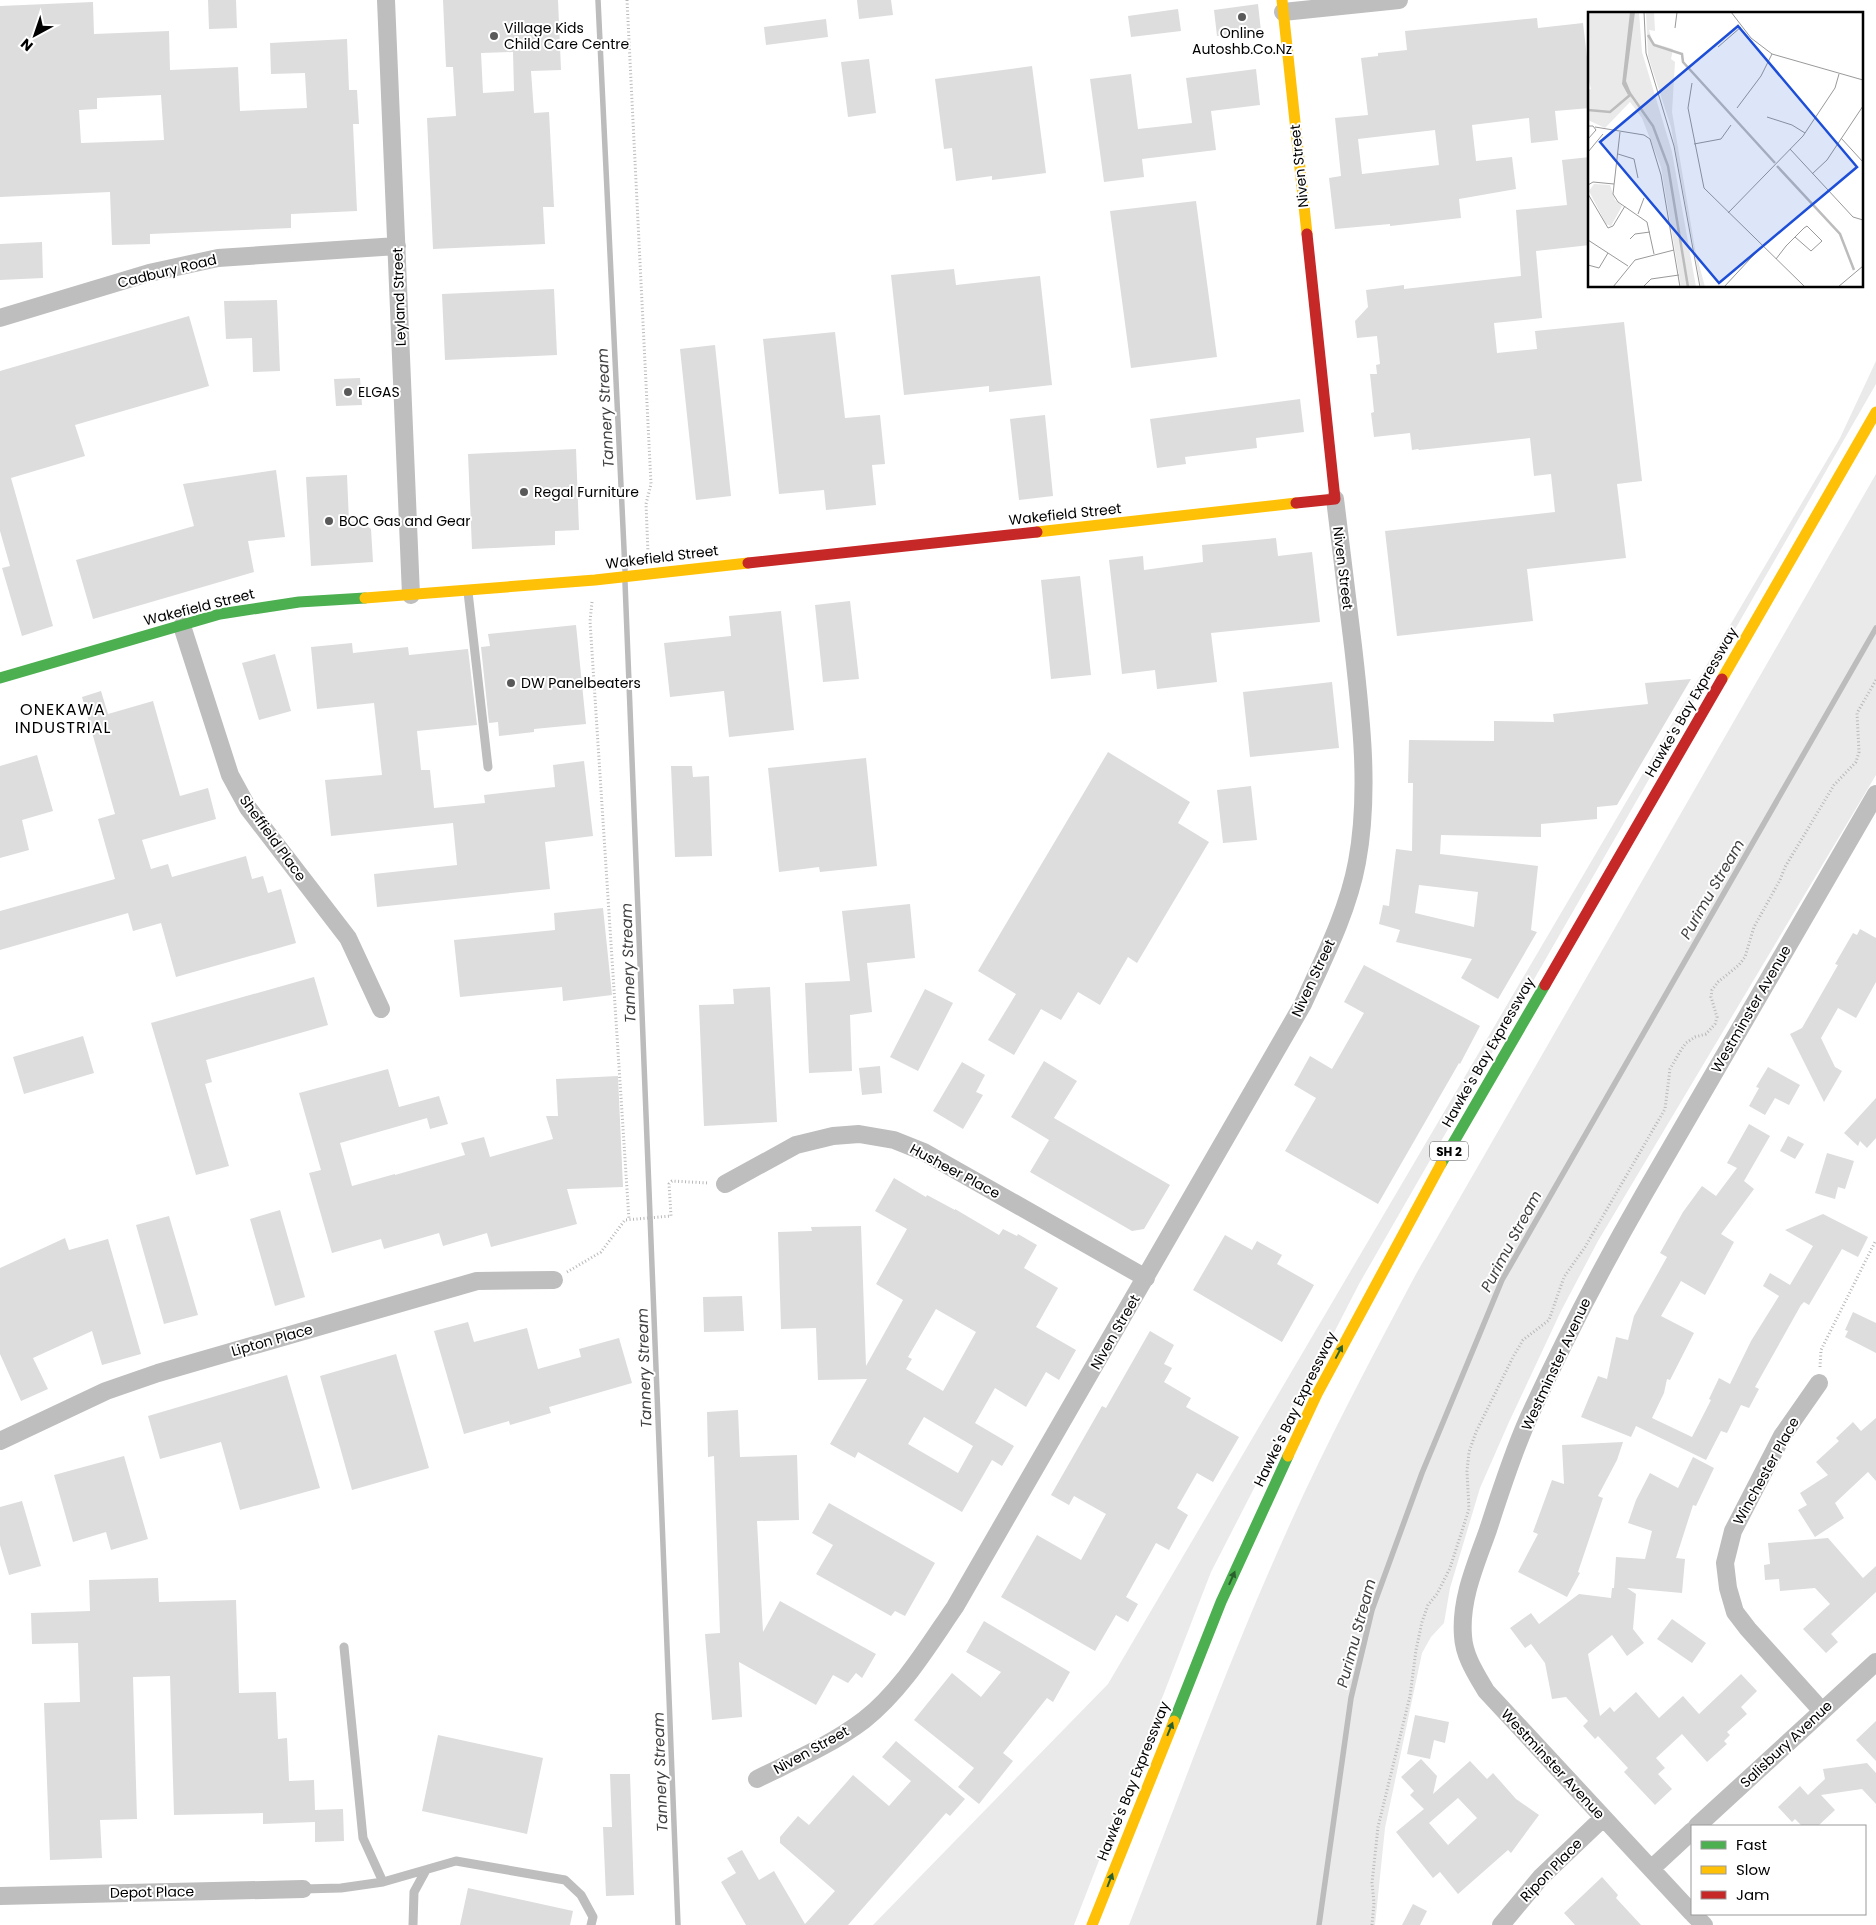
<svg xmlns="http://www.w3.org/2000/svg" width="1876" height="1925" viewBox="0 0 1876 1925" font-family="Poppins,sans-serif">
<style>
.green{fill:#eaeaea}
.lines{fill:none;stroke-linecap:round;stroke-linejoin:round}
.stream{stroke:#bcbcbc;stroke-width:5.5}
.building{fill:#ddd;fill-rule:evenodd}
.path{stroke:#b8b8b8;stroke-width:3;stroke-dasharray:1 2.5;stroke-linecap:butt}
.lane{stroke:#bebebe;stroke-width:9}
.street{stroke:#bebebe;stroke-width:18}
.fast{stroke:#4caf50;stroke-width:11}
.slow{stroke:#ffc107;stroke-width:11}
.jam{stroke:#c62828;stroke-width:11}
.oneway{fill:#2a602c}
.poi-dot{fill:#595959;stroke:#fff;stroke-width:2}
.labels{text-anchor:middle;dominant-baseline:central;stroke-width:4;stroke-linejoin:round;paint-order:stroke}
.shield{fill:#fff;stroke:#4c4c4c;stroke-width:1}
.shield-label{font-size:12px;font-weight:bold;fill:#000}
.poi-label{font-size:14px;fill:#000;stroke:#fff;text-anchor:start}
.street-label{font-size:14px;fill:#000;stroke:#fff}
.water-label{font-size:15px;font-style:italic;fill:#414141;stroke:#fff}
.quarter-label{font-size:16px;letter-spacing:1px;fill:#000;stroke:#fff}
.inset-river{fill:none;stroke:#bcbcbc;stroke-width:2.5}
.inset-road{fill:none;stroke:#999;stroke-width:1}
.view{fill:#1d4ed8;fill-opacity:0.15;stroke:#1d4ed8;stroke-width:2.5}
.inset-edge{fill:none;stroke:#000;stroke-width:2.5}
</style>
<rect width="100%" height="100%" fill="#fff"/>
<path class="green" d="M1876 361V384L1359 1284 1211 1572 1074 1925H873L1108 1684 1840 438Z
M1876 474V775L1598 1241 1561 1311 1509 1422 1480 1488 1450 1588 1444 1623 1431 1637 1422 1653 1385 1828 1375 1925H1129C1180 1794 1228 1662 1286 1533 1325 1445 1371 1359 1416 1274Z"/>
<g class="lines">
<path class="stream" d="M598 0 625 570
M625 582 678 1925
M1319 1925 1351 1698 1372 1610 1422 1473 1502 1280 1876 628"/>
</g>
<path class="building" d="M208 0H236L237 28 209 29Z
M443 0H558L561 70 531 71 534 113 549 112 554 207H543L545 244 433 249 427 118 456 116 453 67H446ZM513 52 514 91 483 93 481 53Z
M857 0H891L893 15 859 19Z
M93 2 94 34 169 31 170 70 238 67 240 111 307 108 305 73 271 74 270 43 347 39 349 90H357L359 124H353L357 211 291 214V228L150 234V244L112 245 110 192 0 197V6ZM161 95 164 140 81 143 79 110 97 109V98Z
M1258 4 1261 31 1217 36 1214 10Z
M1178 9 1181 31 1131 37 1128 16Z
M1537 18 1538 28 1583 23 1590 83V108L1555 111 1558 140 1531 143 1529 118 1472 125 1476 161 1512 157 1516 189 1459 199 1461 218 1390 226V224L1335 229 1329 178 1341 176 1335 118 1368 115 1361 58 1378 56V53L1407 50 1405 31ZM1435 130 1439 165 1362 174 1358 139Z
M826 19 828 37 766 45 764 27Z
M869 59 876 113 848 117 841 62Z
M1032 66 1046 173 992 180V176L956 181 952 148 944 149 935 79Z
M1256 69 1260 105 1211 111 1216 150 1142 159 1144 177 1104 182 1090 79 1131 74 1138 129 1192 123 1186 78Z
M1590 157V245L1536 251 1542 318 1494 323 1497 353 1537 349 1535 331 1624 322 1642 481 1617 484 1626 558 1527 569 1533 621 1397 636 1385 531 1555 512 1551 474 1534 476 1530 438 1419 450 1418 449 1412 450 1410 433 1374 437 1371 413 1374 412 1370 374H1377L1376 365 1380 364 1377 336 1357 338 1355 321 1368 307 1366 290 1404 285V289L1521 276 1516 210 1567 205 1562 160Z
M1196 201 1217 357 1131 368 1110 211Z
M42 242 43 278 0 280V244Z
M954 269 956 285 1040 276 1052 385 989 392V386L904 395 891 275Z
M554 289 557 355 445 360 442 294Z
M277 300 280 371 253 372 252 338 226 339 224 301Z
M189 316 209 386 75 425 85 456 11 478 53 626 22 636 2 568 10 566 0 531V371Z
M835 332 845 418 880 415 885 464 872 465 876 505 826 510 824 490 779 494 763 339Z
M715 345 731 496 696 500 680 349Z
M360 378 362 405 336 406 334 379Z
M1300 399 1304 432 1256 438 1257 448 1185 457 1186 464 1157 468 1150 419Z
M1045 415 1053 496 1019 500 1010 419Z
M576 449 579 530 555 531V545L472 549 468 454Z
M276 470 285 537 248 541 254 572 93 619 76 560 194 526 183 484Z
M347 475 349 522 360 521 371 529 373 562 311 566 306 477Z
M1276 538 1278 556 1312 552 1320 622 1211 633 1217 682 1157 689 1155 670 1122 674 1109 560 1143 556 1144 570 1203 562 1202 545Z
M1080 576 1091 675 1051 679 1041 580Z
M850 601 859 679 823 682 815 605Z
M781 611 794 730 729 737 724 691 670 697 664 643 731 636 729 616Z
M576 625 586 724 534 729V732L499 736 498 722 489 723 481 647 490 646 488 634Z
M352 643 353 653 408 647 409 655 468 649 477 725 417 731 421 770H430L434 808 485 803 484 795 555 787 553 765 584 761 593 836 545 842 550 889 377 907 374 874 457 865 453 823 331 836 325 780 382 775 374 703 317 709 311 647Z
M275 654 291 711 259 720 242 663Z
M1691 679 1617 805 1597 807V819L1541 824V837L1441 835 1440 854 1538 866 1531 930 1537 932 1498 999 1461 978 1472 959 1396 942 1400 930 1379 924 1383 905 1389 906 1396 849 1412 851 1413 783H1408L1409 740 1494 741V721L1554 722 1553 714 1648 704 1645 683ZM1419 885 1478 892 1474 927 1415 913Z
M1332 682 1339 748 1250 757 1243 692Z
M101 691 108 714 153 701 180 796 208 788 216 819 142 840 151 869 168 864 172 877 246 856 252 879 263 876 268 893 281 889 296 943 176 977 161 923 133 931 128 913 0 950V911L115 879 98 819 115 814 82 697Z
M1108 752 1190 802 1178 823 1209 842 1137 963 1128 957 1100 1005 1078 992 1061 1020 1041 1009 1014 1055 988 1040 1016 994 978 971Z
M37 755 53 811 22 820 29 850 0 858V766Z
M866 758 877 866 820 872 819 867 779 872 768 768Z
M671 766H692L693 777 709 776 712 856 675 857Z
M1251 786 1257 840 1223 843 1217 790Z
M910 904 915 958 867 963 872 1012 850 1015 852 1071 809 1073 805 983 850 981 842 911Z
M603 908 612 995 563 1001 562 987 460 997 454 940 555 930 554 913Z
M1860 929 1876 938V982L1856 1018 1838 1008 1821 1038 1835 1067 1842 1071 1824 1102 1790 1034 1802 1028 1838 965 1835 964 1853 933 1857 935Z
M1364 965 1480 1026 1460 1064 1459 1063 1378 1204 1285 1151 1316 1098 1294 1085 1310 1056 1332 1069 1364 1013 1344 1002Z
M314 977 328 1025 206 1060 212 1082 205 1084 229 1166 196 1175 151 1023Z
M770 987 777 1122 704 1126 699 1005 734 1004 733 989Z
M925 989 953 1003 918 1071 890 1057Z
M83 1036 94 1073 24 1094 13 1057Z
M1044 1061 1077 1081 1054 1118 1170 1185 1144 1229 1132 1231 1030 1172 1049 1140 1011 1117Z
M962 1062 985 1075 976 1092 983 1095 963 1129 933 1111Z
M880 1066 882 1093 862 1095 859 1068Z
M1768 1067 1800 1085 1789 1105 1775 1098 1765 1115 1749 1106 1759 1088 1756 1087Z
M388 1069 399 1107 439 1096 448 1124 430 1129 427 1118 340 1143 352 1186 395 1174V1175L465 1155 461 1143 484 1137 490 1157 553 1139 546 1116H558L556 1079 618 1076 623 1187 567 1189 577 1224 491 1247 487 1233 443 1246 439 1233 384 1249 381 1239 332 1253 309 1173 321 1170 299 1093Z
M1876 1098V1138L1867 1148 1860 1141 1858 1146 1844 1133Z
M1749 1124 1770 1136 1744 1181 1754 1189 1721 1234 1734 1242 1705 1295 1681 1281 1661 1316 1694 1333 1670 1380 1667 1379 1664 1393 1652 1418 1692 1437 1711 1400 1709 1399 1719 1378 1730 1384 1751 1341 1779 1296 1763 1286 1770 1273 1790 1285 1813 1246 1785 1230 1823 1214 1868 1237 1858 1257 1842 1249 1809 1305 1804 1302 1801 1305 1755 1387 1759 1389 1749 1408 1741 1405 1727 1433 1721 1431 1706 1460 1636 1426 1631 1437 1581 1417 1598 1376 1607 1379 1616 1337 1628 1340 1634 1316 1667 1257 1660 1253 1683 1212 1702 1186 1716 1196 1737 1168 1727 1163Z
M1788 1136 1804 1144 1795 1159 1780 1151Z
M1827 1153 1854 1161 1845 1189 1838 1187 1835 1199 1815 1193Z
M894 1178 926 1197 927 1195 955 1210V1209L999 1235 1003 1229 1017 1236 1018 1234 1037 1245 1024 1268 1058 1288 1036 1327 1076 1350 1059 1380 1046 1372 1026 1407 995 1388 975 1423 1014 1446 1002 1466 992 1460 962 1512 858 1452 855 1458 830 1444 867 1379 818 1380 816 1328 781 1329 778 1232 812 1231 811 1227 861 1226 866 1366 903 1300 876 1284 907 1229 875 1211ZM936 1309 976 1332 943 1391 906 1369 912 1359 908 1357ZM924 1417 973 1446 958 1473 908 1444Z
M280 1210 305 1297 275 1306 250 1219Z
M169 1216 198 1315 164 1324 136 1225Z
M1225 1235 1252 1250 1257 1241 1282 1255 1277 1264 1314 1285 1282 1342 1193 1290Z
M65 1238 69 1250 108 1239 141 1354 102 1365 92 1331 33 1358 48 1389 21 1401 0 1354V1268Z
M742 1296 744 1331 704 1332 703 1297Z
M1853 1312 1876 1323V1353L1845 1337 1848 1331 1845 1330Z
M468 1322 474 1342 527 1328 538 1369 581 1357 579 1349 619 1338 632 1383 549 1407 551 1413 510 1425 509 1421 464 1434 434 1331Z
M1150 1331 1174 1345 1164 1364 1172 1368 1164 1382 1191 1398 1186 1407 1239 1437 1213 1482 1197 1473 1177 1508 1188 1515 1169 1550 1156 1543 1126 1597 1138 1604 1128 1622 1116 1615 1095 1651 1001 1597 1037 1535 1081 1560 1106 1514 1074 1496 1069 1505 1051 1495 1102 1406 1106 1408Z
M396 1354 429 1468 352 1490 320 1376Z
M287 1375 320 1488 240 1510 221 1442 160 1459 148 1416Z
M738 1410 740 1457 797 1455 799 1520 757 1521 763 1632 780 1601 876 1654 862 1678 856 1673 848 1683 833 1675 816 1705 739 1662 742 1717 712 1720 705 1634 720 1633 714 1456 708 1457 707 1412Z
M1876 1418V1481L1868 1472 1835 1503 1844 1518 1815 1537 1798 1510 1807 1505 1800 1493 1828 1475 1816 1462 1839 1441 1836 1438 1853 1422 1861 1431Z
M1623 1442 1617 1460 1598 1496 1603 1498 1578 1572 1580 1573 1567 1597 1518 1572 1538 1534 1533 1532 1552 1480 1564 1484 1562 1445Z
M124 1456 148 1539 111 1550 106 1532 73 1542 54 1475Z
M1693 1457 1714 1468 1696 1506 1693 1505 1676 1558 1685 1559 1682 1593 1627 1588 1636 1594 1633 1629 1644 1643 1627 1656 1612 1635 1588 1654 1600 1716 1610 1707 1614 1712 1636 1692 1659 1718 1683 1696 1699 1714 1741 1674 1757 1691 1741 1707 1747 1714 1727 1732 1730 1735 1724 1741 1727 1744 1707 1762 1682 1734 1656 1758 1665 1768 1658 1774 1672 1789 1655 1805 1624 1772 1628 1768 1598 1736 1595 1739 1583 1726 1588 1721 1566 1697 1552 1699 1545 1663 1531 1644 1525 1648 1510 1628 1531 1613 1539 1624 1579 1594 1611 1598 1612 1588H1614L1616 1557 1645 1559 1652 1531 1628 1523 1636 1500 1650 1473 1678 1488Z
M22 1501 41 1566 9 1575 0 1545V1507Z
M829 1503 935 1563 905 1616 895 1611 891 1616 816 1574 833 1545 812 1533Z
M1828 1538 1863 1578 1876 1566V1592L1831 1634 1838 1642 1826 1653 1803 1629 1830 1604 1815 1588 1780 1591 1779 1579 1765 1580 1764 1565 1770 1564 1768 1543Z
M158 1578 159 1602 236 1600 239 1693 276 1692 278 1739 287 1738 289 1781 314 1780 315 1810 343 1809 344 1841 315 1842V1822L263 1824V1813L174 1815 170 1676 133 1677 137 1819 100 1820 102 1858 50 1860 44 1703 80 1702 78 1643 32 1644 31 1613 90 1611 89 1580Z
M1672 1619 1706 1643 1692 1663 1657 1639Z
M984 1621 1070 1672 1053 1702 1047 1698 1003 1753 1013 1761 979 1804 958 1787 974 1768 914 1720 952 1673 981 1697 1001 1672 966 1652Z
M1415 1715 1449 1722 1445 1743 1434 1740 1430 1759 1407 1754Z
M1876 1721V1761L1856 1740Z
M438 1735 543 1758 527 1834 422 1811Z
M896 1741 965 1799 950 1816 946 1813 848 1925H746L721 1882 736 1873 727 1858 742 1850 759 1880 774 1871 805 1924 835 1891 780 1843V1837L798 1816 809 1825 853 1775 889 1806 911 1781 882 1757Z
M1421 1759 1437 1776 1433 1794 1470 1761 1487 1779 1493 1773 1516 1799 1539 1815 1511 1853 1508 1850 1458 1894 1440 1872 1433 1878 1396 1832 1424 1809 1410 1795 1414 1791 1401 1777ZM1458 1798 1477 1818 1448 1845 1429 1823Z
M1867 1763 1876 1773V1804L1862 1789 1821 1795 1835 1810 1818 1826H1802L1795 1819 1792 1822 1778 1807 1800 1786 1808 1795 1825 1779 1823 1769Z
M610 1774H630L634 1895 606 1896 603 1827H612Z
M1602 1877 1618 1895 1616 1898 1641 1925H1575L1564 1913Z
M468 1888 573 1911 570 1925H460Z
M1413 1904 1427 1911 1420 1925H1402Z"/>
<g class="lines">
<path class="path" d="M627 0 651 484 646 504 648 553
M592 602 590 621 629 1220
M567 1272 601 1252 625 1220 671 1216 669 1184 672 1181 709 1183
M1820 1367 1821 1350 1876 1240
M1372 1925 1374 1903 1372 1883 1378 1827 1410 1696 1416 1650 1422 1622 1428 1605 1437 1594 1450 1568 1469 1509 1467 1471 1469 1452 1476 1432 1513 1357 1523 1340 1549 1320 1564 1277 1585 1247 1665 1109 1670 1069 1681 1050 1686 1043 1695 1037 1706 1034 1715 1024 1717 1017 1711 997 1712 990 1718 982 1739 965 1745 957 1754 927 1780 880 1785 867 1834 785 1856 762 1859 752 1857 713 1876 680"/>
<path class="lane" d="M468 592 488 767
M344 1647 363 1838 383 1882
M303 1889 341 1888 383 1882 456 1861 565 1880 581 1895 593 1917 591 1925
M413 1925 414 1892 426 1870"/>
<path class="street" d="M386 0 411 595
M1283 12 1399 0
M0 318 149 273 218 258 397 246
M182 626 230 775 248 808 348 938 381 1009
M725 1184 796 1145 833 1136 859 1134 894 1140 924 1152 1146 1278
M1819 1383 1782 1436 1733 1531 1725 1563 1728 1588 1735 1612 1748 1629 1822 1711
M0 1441 106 1391 158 1373 477 1281 554 1280
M757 1779C793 1761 831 1745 864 1720 902 1690 928 1646 955 1607L1303 1004C1324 958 1348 911 1357 862 1370 792 1361 716 1353 646 1347 597 1341 548 1335 499
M1697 1826 1876 1662
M1651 1869 1692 1831
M0 1896 303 1889
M1692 1913 1486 1691C1476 1674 1464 1656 1463 1636 1460 1599 1476 1564 1488 1530 1500 1493 1512 1455 1528 1419 1563 1342 1602 1267 1644 1194L1876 794
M1693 1914 1704 1925
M1501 1925 1541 1877 1603 1818"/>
<path class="fast" d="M0 678 220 614 299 602 365 598
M1441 1164 1545 985
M1174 1721 1221 1602 1288 1456"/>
<path class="slow" d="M1282 0 1307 234
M1037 532 1296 503
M365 598 595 580 748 563
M1722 679 1876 412
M1288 1456 1317 1394 1441 1164
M1092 1925 1174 1721"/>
<path class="jam" d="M1296 503 1335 499 1307 234
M748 563 1037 532
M1545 985 1722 679"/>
</g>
<defs><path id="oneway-solid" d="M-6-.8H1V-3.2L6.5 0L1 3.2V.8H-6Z" transform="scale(1.25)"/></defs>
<g class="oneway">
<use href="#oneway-solid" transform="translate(1339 1352) rotate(-62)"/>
<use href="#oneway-solid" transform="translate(1232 1578) rotate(-66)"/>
<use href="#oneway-solid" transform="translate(1170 1729) rotate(-68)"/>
<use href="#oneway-solid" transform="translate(1110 1880) rotate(-69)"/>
</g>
<g class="poi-dot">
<circle cx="1242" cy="17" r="5"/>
<circle cx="494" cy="36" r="5"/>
<circle cx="348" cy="392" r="5"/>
<circle cx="524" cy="492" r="5"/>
<circle cx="329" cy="521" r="5"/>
<circle cx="511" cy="683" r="5"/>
</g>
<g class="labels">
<rect class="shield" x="1430" y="1141.5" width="38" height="19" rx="4"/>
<g class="shield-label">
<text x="1449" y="1151">SH 2</text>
</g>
<g class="poi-label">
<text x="504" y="28">Village Kids<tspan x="504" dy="16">Child Care Centre</tspan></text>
<text x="1242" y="33" text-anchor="middle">Online<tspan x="1242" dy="16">Autoshb.Co.Nz</tspan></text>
<text x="358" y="392">ELGAS</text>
<text x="534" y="492">Regal Furniture</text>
<text x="339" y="521">BOC Gas and Gear</text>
<text x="521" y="683">DW Panelbeaters</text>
</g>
<g class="street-label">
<text transform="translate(1299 166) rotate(-96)">Niven Street</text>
<text transform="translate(167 271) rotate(-14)">Cadbury Road</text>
<text transform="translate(399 297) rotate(-92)">Leyland Street</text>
<text transform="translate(1065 514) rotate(-6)">Wakefield Street</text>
<text transform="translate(662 557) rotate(-7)">Wakefield Street</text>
<text transform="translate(1343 568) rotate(83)">Niven Street</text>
<text transform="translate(199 607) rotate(-14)">Wakefield Street</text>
<text transform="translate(1691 702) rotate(-60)">Hawke's Bay Expressway</text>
<text transform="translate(273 838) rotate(54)">Sheffield Place</text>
<text transform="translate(1313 978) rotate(-65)">Niven Street</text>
<text transform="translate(1751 1009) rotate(-60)">Westminster Avenue</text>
<text transform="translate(1488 1052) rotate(-60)">Hawke's Bay Expressway</text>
<text transform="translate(955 1171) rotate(28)">Husheer Place</text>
<text transform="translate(1115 1332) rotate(-60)">Niven Street</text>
<text transform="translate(272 1340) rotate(-16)">Lipton Place</text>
<text transform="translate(1556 1364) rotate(-65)">Westminster Avenue</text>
<text transform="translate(1295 1409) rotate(-64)">Hawke's Bay Expressway</text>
<text transform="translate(1766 1471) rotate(-61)">Winchester Place</text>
<text transform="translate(1786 1744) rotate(-43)">Salisbury Avenue</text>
<text transform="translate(811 1750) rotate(-29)">Niven Street</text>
<text transform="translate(1553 1764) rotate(47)">Westminster Avenue</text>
<text transform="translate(1133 1781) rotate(-68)">Hawke's Bay Expressway</text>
<text transform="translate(1551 1870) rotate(-46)">Ripon Place</text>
<text transform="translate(152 1892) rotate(-1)">Depot Place</text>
</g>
<g class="water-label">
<text transform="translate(605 408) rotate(-93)">Tannery Stream</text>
<text transform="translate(1712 889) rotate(-60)">Purimu Stream</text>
<text transform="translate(628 963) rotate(-92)">Tannery Stream</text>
<text transform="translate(1511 1241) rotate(-62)">Purimu Stream</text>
<text transform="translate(644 1368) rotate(-92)">Tannery Stream</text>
<text transform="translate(1356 1633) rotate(-75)">Purimu Stream</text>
<text transform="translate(660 1772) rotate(-92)">Tannery Stream</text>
</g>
<g class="quarter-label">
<text x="63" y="709">ONEKAWA<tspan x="63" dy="18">INDUSTRIAL</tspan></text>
</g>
</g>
<g transform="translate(1588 12)">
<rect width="275" height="275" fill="#fff"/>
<path d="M0 0H51L54 40 84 140 108 275H93L73 155 54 106 42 90 17 116 0 108V78L3 77 0 65ZM58 0H66L67 19 61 18 65 31 85 37 83 47 87 50 84 100 107 237 117 275H113L83 115 60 44ZM6 172 22 173 27 188 34 194 23 214 18 212 1 179Z" fill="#eaeaea"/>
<path d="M42 0H47L38 69 43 81 40 83 34 72Z" fill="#bcbcbc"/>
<path class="inset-river" d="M60 23 66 33 94 42 95 50 187 151M41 80 65 114 80 154 100 275M0 98 22 100 42 83M189 154 252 222 266 258"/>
<path class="inset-road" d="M56 0 58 41 86 134 112 275M143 0 163 26 184 42 275 68M87 16 89 0M130 35 153 15M104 71 100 96 116 176 217 275M149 96 173 64 184 42M179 105 204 113 217 121M0 114H5L8 118 0 127M7 115 56 123 62 127 73 163 92 275M32 120 25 182 30 190 59 210 66 242M253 126 275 150M106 132 133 127 143 113M202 137 265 205 275 208M0 140 15 122M30 142 46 147 50 166M224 162 239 148 275 94M0 173 5 170 26 172M0 182 20 216 25 214 37 194M140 201 215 124 247 76 251 62M50 202 56 186M42 227 47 222 62 220M0 228 40 254M188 247 198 234 216 216 219 214 234 229 223 239 207 225M0 253 11 256 20 241M25 275 47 248 86 238M55 275 63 267 91 263M136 275 174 234M250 275 275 254"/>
<path class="view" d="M150 14 269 155 131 271 12 130Z"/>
<rect width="275" height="275" class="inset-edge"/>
</g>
<rect x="1691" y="1825" width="175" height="90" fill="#ffffff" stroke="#999999"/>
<rect x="1701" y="1841" width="25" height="8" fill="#4caf50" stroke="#999999"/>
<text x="1736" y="1850" font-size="15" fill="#000000">Fast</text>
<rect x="1701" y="1866" width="25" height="8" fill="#ffc107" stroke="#999999"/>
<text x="1736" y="1875" font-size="15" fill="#000000">Slow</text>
<rect x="1701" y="1891" width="25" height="8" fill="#c62828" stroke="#999999"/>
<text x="1736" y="1900" font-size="15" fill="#000000">Jam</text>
<g transform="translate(35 35) rotate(220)" stroke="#ffffff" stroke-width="4" paint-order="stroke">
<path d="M0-4L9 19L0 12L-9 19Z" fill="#000000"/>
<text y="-8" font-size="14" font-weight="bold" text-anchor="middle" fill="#000000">N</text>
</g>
</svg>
